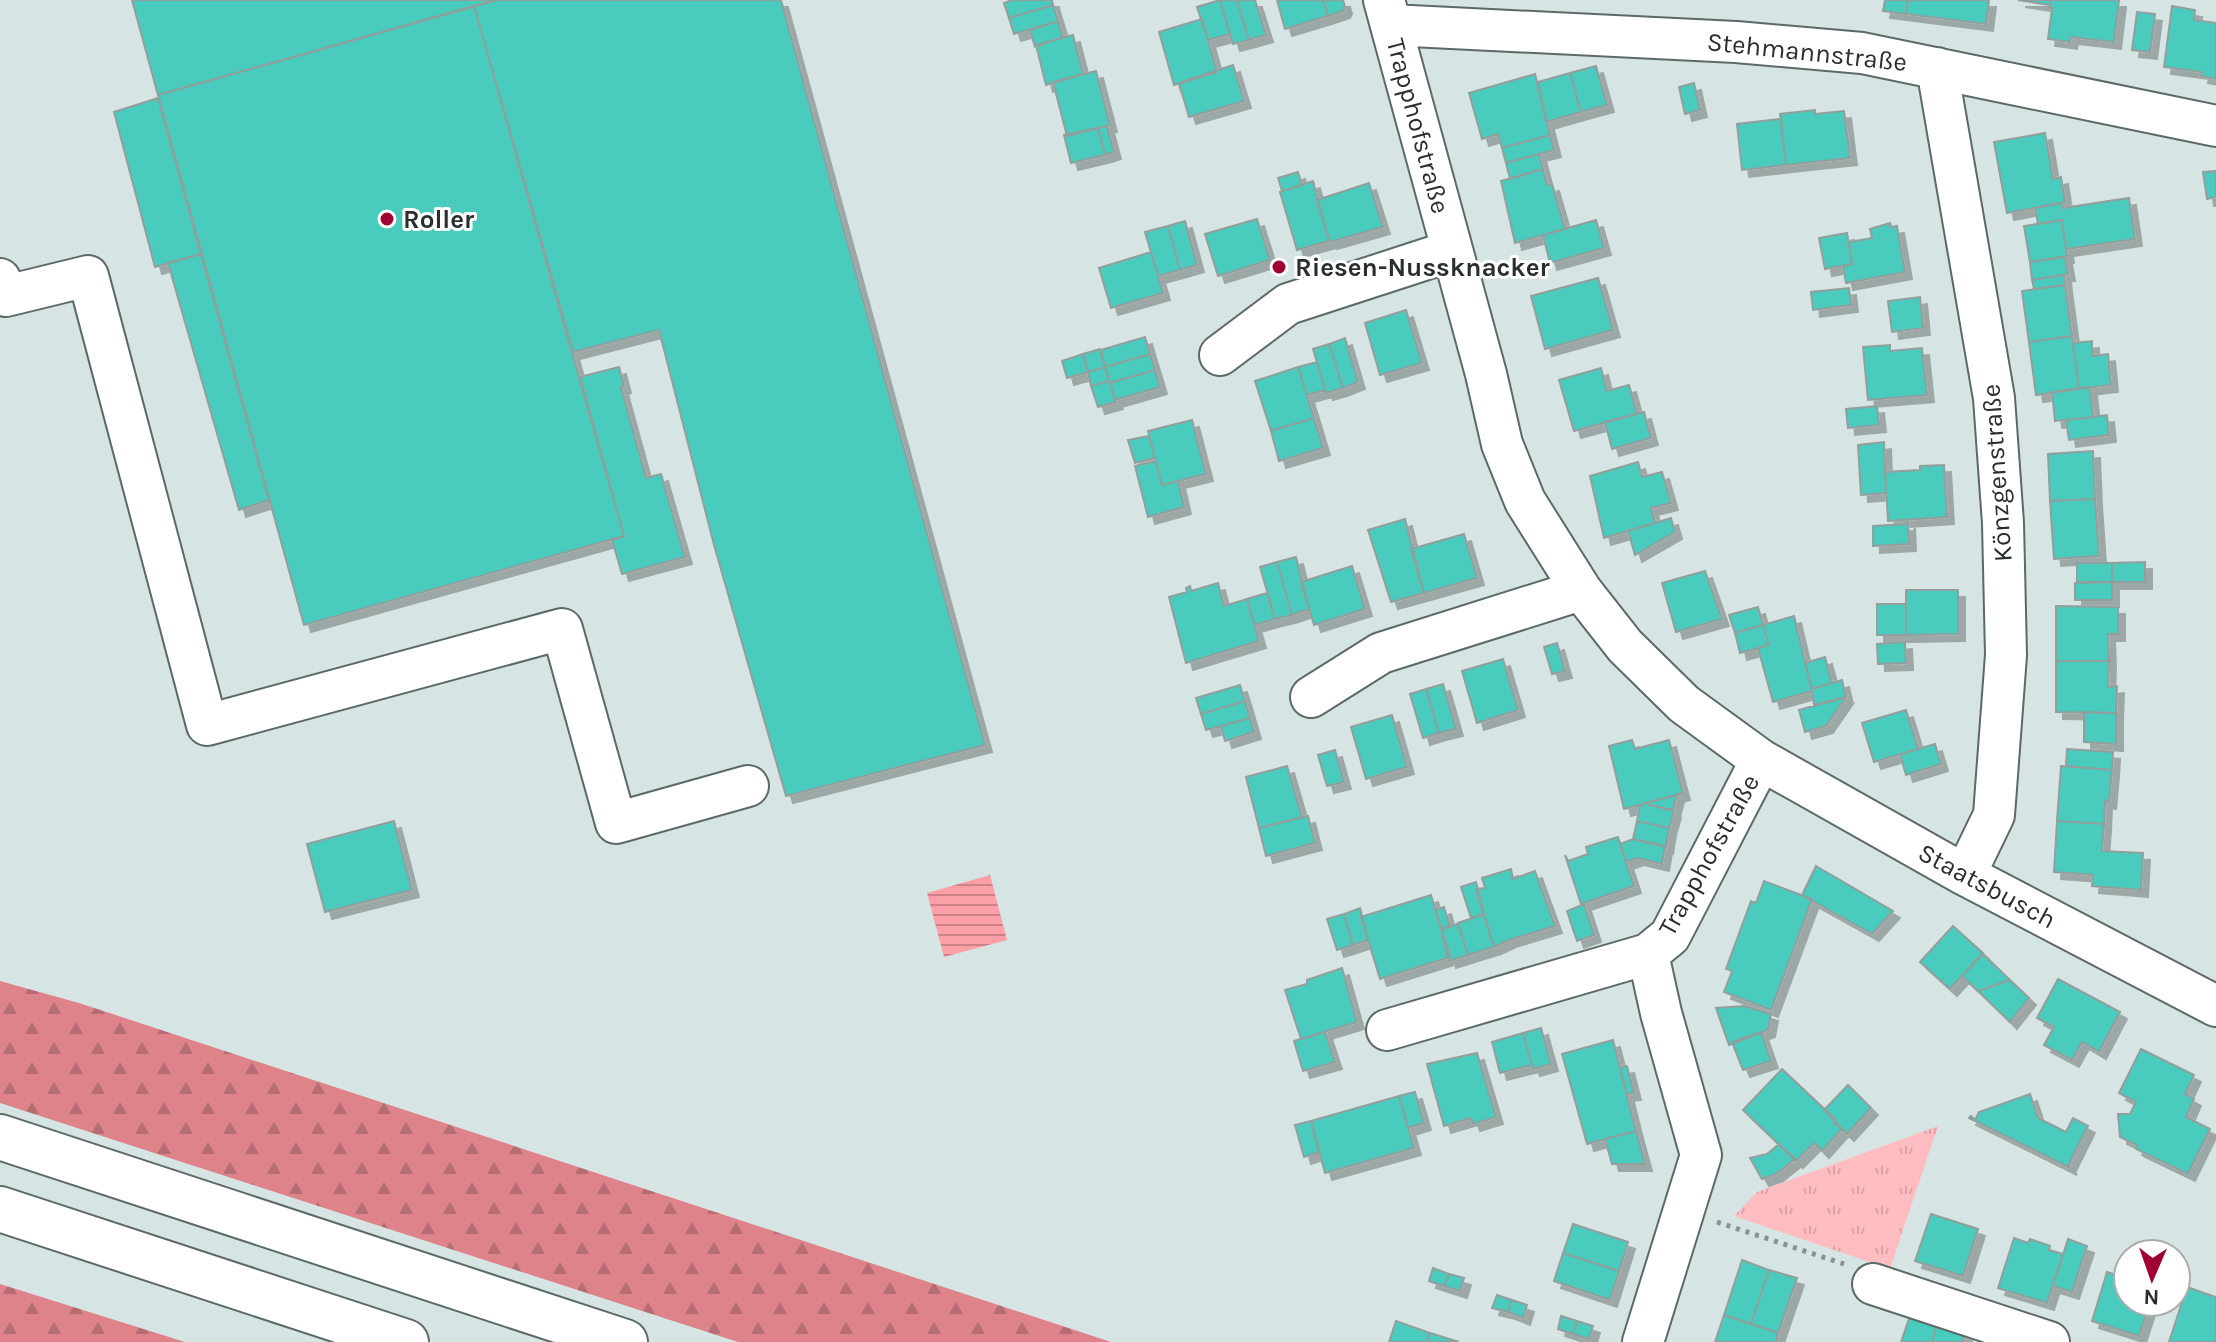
<svg xmlns="http://www.w3.org/2000/svg" width="2216" height="1342" viewBox="0 0 2216 1342" font-family="Karla,sans-serif">
<style>
.forest{fill:url(#forest-firs)}
.park{fill:url(#park-tufts)}
.water{fill:url(#water-rules)}
.building{fill:#4acbbe;stroke:#919f9d;stroke-width:2;filter:url(#shadow)}
.lines{fill:none;stroke-linecap:round;stroke-linejoin:round}
.minor-casing{stroke:#5b6967;stroke-width:44}
.highway-casing{stroke:#5b6967;stroke-width:48}
.path{stroke:#889391;stroke-width:5;stroke-dasharray:4 6;stroke-linecap:butt}
.minor{stroke:#fff;stroke-width:40}
.highway{stroke:#fff;stroke-width:44}
.poi-dot{fill:#a10034;stroke:#fff;stroke-width:3}
.labels{text-anchor:middle;dominant-baseline:central;stroke-width:6;stroke-linejoin:round;paint-order:stroke}
.street-label{font-size:26px;fill:#292f2e;stroke:#fff}
.poi-label{font-size:26px;font-weight:bold;fill:#292f2e;stroke:#fff;text-anchor:start}
</style>
<defs>
<pattern id="forest-firs" width="22" height="20" patternUnits="userSpaceOnUse" patternTransform="scale(2)"><rect width="22" height="20" fill="#df838b"/><path d="M5 1l3.5 6h-7zM16 11l3.5 6h-7z" fill="#b56c72"/></pattern>
<pattern id="park-tufts" width="24" height="20" patternUnits="userSpaceOnUse" patternTransform="scale(2)"><rect width="24" height="20" fill="#ffbdc1"/><path d="M3 7l-1-3M5 7V3M7 7l1-3M15 17l-1-3M17 17v-4M19 17l1-3" fill="none" stroke="#dba3a6"/></pattern>
<pattern id="water-rules" width="6" height="5" patternUnits="userSpaceOnUse" patternTransform="scale(2)"><rect width="6" height="5" fill="#fd9fa6"/><path d="M0 2.5h6" fill="none" stroke="#cd8288"/></pattern>
<filter id="shadow"><feDropShadow dx="7" dy="7" stdDeviation="0" flood-color="#0004"/></filter>
</defs>
<rect width="100%" height="100%" fill="#d6e5e3"/>
<path class="forest" d="M0 981 79 1003 1111 1342H738L0 1103Z
M0 1284 185 1342H0Z"/>
<path class="park" d="M1938 1126 1890 1269 1734 1216 1757 1192Z"/>
<path class="water" d="M990 875 1007 940 944 957 927 893Z"/>
<path class="building" d="M132 0H497L158 95Z
M497 0H781L985 745 786 796 714 545 659 330 573 352 474 6Z
M1012 0H1052L1053 5 1009 18 1004 3Z
M1220 0H1237L1249 40 1233 44Z
M1220 0 1230 34 1208 40 1197 7Z
M1237 0H1255L1266 35 1249 40Z
M1277 0H1323L1328 16 1285 29Z
M1323 0H1343L1345 7 1343 11 1328 16Z
M1885 0H1908L1906 14 1883 11Z
M1908 0H1989L1986 24 1906 14Z
M2018 0H2050V5Z
M2050 0H2119L2114 42 2071 37 2070 42 2048 39 2052 8H2050Z
M1053 5 1058 21 1014 34 1009 18Z
M474 6 624 536 304 625 158 95Z
M2172 6 2195 10 2194 20 2216 23V79L2201 76 2202 72 2164 67Z
M2137 12 2155 14 2150 52 2132 50Z
M1202 19 1217 72 1174 85 1159 32Z
M1058 21 1063 37 1035 47 1030 30Z
M1073 35 1083 74 1046 85 1036 45Z
M1233 65 1244 101 1189 117 1179 83Z
M1596 66 1607 105 1581 112 1570 73Z
M1096 71 1110 125 1067 136 1053 82Z
M1570 73 1581 112 1546 122 1538 82Z
M1535 74 1550 135 1502 148 1498 134 1482 139 1469 93Z
M1694 83 1700 110 1685 114 1679 87Z
M158 98 201 254 155 267 114 112Z
M1815 110V114L1844 111 1850 158 1786 165 1780 114Z
M1781 119 1786 165 1742 170 1737 124Z
M1107 126 1114 152 1105 155 1098 128Z
M1098 128 1105 155 1071 163 1064 135Z
M2045 133 2053 179 2061 177 2065 202 2007 213 1994 142Z
M1550 135 1554 150 1506 163 1502 148Z
M1539 154 1543 169 1510 179 1506 163Z
M1543 169 1547 185 1552 184 1565 229 1515 243 1501 181Z
M2216 171V197L2207 199 2203 172Z
M1298 172 1302 185 1282 191 1278 178Z
M1313 181 1329 241 1297 250 1280 192Z
M1369 183 1383 227 1330 242 1317 200Z
M2129 198 2135 239 2066 249 2062 220 2038 224 2035 208 2062 203 2063 208Z
M1257 219 1270 260 1218 276 1205 234Z
M1596 220 1604 248 1550 263 1543 235Z
M2062 220 2067 256 2030 262 2024 226Z
M1185 221 1197 265 1180 270 1168 226Z
M1890 223 1891 227 1897 226 1905 272 1846 283 1843 266 1852 264 1849 242 1872 238 1870 229Z
M1168 226 1180 270 1158 276 1145 232Z
M1847 233 1852 264 1825 269 1819 238Z
M1151 252 1163 293 1111 308 1099 268Z
M201 254 269 500 239 510 168 263Z
M2065 257 2068 274 2032 280 2030 262Z
M2064 275 2065 285 2034 289 2032 280Z
M1598 278 1613 330 1545 349 1531 296Z
M2065 285 2072 336 2029 342 2022 291Z
M1849 288 1851 305 1813 310 1811 292Z
M1920 297 1923 328 1892 332 1888 301Z
M1406 310 1422 363 1380 375 1365 323Z
M2072 336 2079 389 2036 395 2029 342Z
M1145 337 1150 354 1105 367 1101 350Z
M1345 338 1358 382 1343 388 1329 344Z
M2092 341V356L2108 354 2111 385 2079 389 2073 343Z
M1329 344 1343 388 1326 393 1313 349Z
M1890 345V351L1922 348 1927 395 1868 400 1863 347Z
M1100 349 1105 367 1088 372 1083 354Z
M1083 354 1088 372 1067 378 1062 361Z
M1150 354 1155 370 1110 383 1105 367Z
M1317 362 1325 390 1307 395 1298 367Z
M619 367 624 386 621 387 646 478 661 474 685 557 622 574 612 540 624 536 580 377Z
M1105 367 1109 381 1091 386 1088 372Z
M1298 367 1314 418 1271 431 1255 381Z
M1601 368 1607 391 1629 385 1637 414 1574 431 1559 380Z
M1155 370 1160 387 1115 400 1110 383Z
M1109 381 1116 402 1098 407 1091 386Z
M2090 387 2093 417 2055 421 2052 392Z
M1877 406 1879 425 1848 428 1846 409Z
M1644 412 1651 438 1612 449 1605 422Z
M2107 415 2109 435 2069 440 2066 420Z
M1314 418 1323 448 1279 461 1271 431Z
M1192 420 1206 474 1162 485 1148 431Z
M1149 436 1155 458 1135 463 1128 440Z
M1884 442 1886 493 1861 495 1858 445Z
M2093 451 2095 499 2050 501 2048 454Z
M1156 461 1162 485 1178 481 1184 507 1148 517 1135 466Z
M1638 462 1642 477 1662 472 1671 503 1651 508 1655 523 1604 538 1590 476Z
M1944 465 1947 517 1888 521 1885 472 1920 470V466Z
M2095 499 2099 556 2054 559 2050 501Z
M1671 518 1675 532 1635 555 1628 531Z
M1405 519 1424 593 1391 602 1368 530Z
M1908 519 1909 544 1873 546V526L1907 524Z
M1464 534 1477 578 1424 593 1411 549Z
M1296 557 1309 609 1292 615 1277 562Z
M1277 562 1292 615 1275 619 1260 567Z
M2145 562V582H2112V563Z
M2077 563H2112V582H2077Z
M1352 566 1365 609 1314 625 1301 582Z
M1705 571 1722 619 1676 632 1662 583Z
M2112 582V600H2075V583Z
M1218 583 1224 606 1247 599 1259 641 1186 663 1169 597 1187 592 1186 588 1190 586 1191 591Z
M1906 590H1958V634L1906 635Z
M1267 593 1275 619 1254 625 1247 599Z
M1877 604H1906V635H1877Z
M2056 606 2118 607V634H2108L2109 661H2056Z
M1758 607 1763 625 1735 633 1729 615Z
M1794 616 1812 691 1773 702 1758 648 1769 645 1763 625Z
M1763 625 1769 645 1740 653 1735 633Z
M1905 642 1906 663 1878 664 1877 644Z
M1557 643 1565 671 1552 674 1544 647Z
M1825 657 1832 683 1812 689 1805 663Z
M1503 659 1518 710 1477 723 1462 671Z
M2056 661H2109L2108 687 2117 686 2116 713 2056 712Z
M1842 680 1846 697 1814 705 1812 689Z
M1443 684 1456 729 1439 733 1426 689Z
M1240 685 1245 701 1201 714 1196 698Z
M1426 689 1439 733 1423 738 1410 694Z
M1846 697 1826 726 1805 732 1799 710Z
M1245 701 1250 718 1206 730 1201 714Z
M1906 710 1918 749 1874 762 1862 723Z
M2084 712 2116 713V744L2084 742Z
M1392 715 1407 767 1366 779 1351 727Z
M1250 718 1254 732 1225 741 1221 726Z
M1632 740 1635 749 1669 740 1683 793 1624 809 1609 746Z
M1935 744 1941 764 1906 775 1900 754Z
M2067 749 2113 752 2112 770 2066 766Z
M1335 750 1344 782 1327 786 1318 755Z
M1287 766 1302 817 1259 828 1246 777Z
M2061 766 2112 770 2109 802 2105 801 2104 824 2057 821Z
M1677 795 1673 810 1649 805V802Z
M1649 802V805L1674 811 1669 828 1637 821 1640 805Z
M1308 816 1315 843 1266 856 1259 828Z
M394 821 412 890 325 912 307 844Z
M1637 821 1669 828 1666 847 1633 839Z
M2057 821 2104 824 2102 851 2143 853 2141 890 2092 886 2093 875 2054 872Z
M1618 837 1634 886 1581 904 1565 855 1568 861 1588 854 1586 847Z
M1633 839 1665 846 1662 864 1637 858 1626 862 1620 844Z
M1816 866 1893 911 1872 934 1802 895Z
M1511 869 1513 879 1535 871 1555 926 1509 940 1494 947 1476 889 1485 888 1482 878Z
M1764 881 1812 899 1771 1010 1724 992 1732 971 1726 969 1751 901 1756 903Z
M1476 882 1484 914 1471 918 1461 887Z
M1431 895 1450 957 1380 979 1361 917Z
M1584 904 1594 935 1577 941 1567 911Z
M1444 907 1450 927 1441 929 1435 910Z
M1360 908 1368 940 1353 945 1344 914Z
M1344 914 1353 945 1337 950 1327 919Z
M1484 914 1494 947 1468 955 1458 923Z
M1458 924 1468 955 1449 961 1441 929Z
M1953 926 1983 953 1950 989 1920 962Z
M1983 954 2010 980 1978 991 1962 976Z
M1342 968 1357 1022 1301 1039 1285 990 1307 984V980Z
M2058 979 2120 1012 2099 1052 2082 1042 2072 1060 2044 1045 2054 1027 2037 1018Z
M2010 980 2029 998 2010 1022 1978 991Z
M1744 1006 1771 1014 1768 1030 1729 1045 1716 1008Z
M1541 1028 1551 1064 1533 1069 1523 1033Z
M1325 1032 1335 1062 1303 1071 1294 1041Z
M1761 1032 1771 1061 1743 1070 1732 1042Z
M1523 1033 1532 1065 1500 1073 1492 1042Z
M1613 1040 1636 1131 1587 1144 1562 1054Z
M2141 1049 2194 1075 2185 1094 2194 1099 2186 1117 2210 1129 2188 1174 2138 1150 2135 1148 2137 1145 2120 1137 2118 1114H2130L2136 1102 2119 1093Z
M1477 1053 1496 1117 1473 1124 1471 1118 1444 1126 1427 1064Z
M1627 1066 1634 1093 1627 1094 1620 1067Z
M1782 1069 1836 1120 1834 1123 1842 1129 1822 1151 1814 1143 1796 1161 1743 1110Z
M1848 1085 1871 1108 1847 1134 1824 1110Z
M1415 1092 1424 1123 1408 1128 1399 1096Z
M2030 1094 2038 1118 2066 1132 2073 1118 2088 1126 2068 1166 2070 1168 1969 1118 1971 1116 1975 1120 1979 1112Z
M1399 1096 1414 1148 1325 1173 1311 1121Z
M1311 1121 1319 1152 1304 1157 1295 1125Z
M1636 1131 1645 1164H1612L1605 1139Z
M1779 1144 1795 1159 1776 1174 1762 1179 1750 1158 1767 1154Z
M1931 1214 1978 1229 1963 1276 1915 1261Z
M1573 1224 1628 1242 1619 1271 1563 1253Z
M2014 1238 2028 1243 2030 1239 2050 1246 2049 1250 2063 1254 2047 1303 1998 1288Z
M2068 1239 2087 1246 2072 1292 2053 1286Z
M1563 1253 1619 1271 1610 1300 1554 1281Z
M1742 1260 1769 1270 1751 1324 1724 1315Z
M1433 1268 1449 1274 1444 1286 1429 1281Z
M1769 1270 1797 1278 1778 1333 1751 1324Z
M2107 1272 2128 1279V1302H2150L2139 1336 2092 1321Z
M1449 1274 1464 1278 1460 1291 1444 1286Z
M2187 1287 2216 1297V1342H2169Z
M1497 1295 1512 1300 1508 1312 1492 1308Z
M1512 1300 1527 1305 1523 1318 1508 1312Z
M1724 1315 1778 1333 1776 1342H1715Z
M1561 1316 1577 1321 1573 1334 1558 1329Z
M1910 1316 1937 1324 1932 1342H1901Z
M1396 1321 1430 1333 1426 1342H1389Z
M1577 1321 1593 1326 1589 1339 1573 1334Z
M1937 1324 1965 1334 1962 1342H1932Z
M1430 1333 1459 1342H1426Z"/>
<g class="lines">
<defs>
<path id="minor" d="M1384 0 1486 374 1502 444 1525 501 1581 590 1625 646 1684 704 1761 760 1965 875 2216 1006
M1391 25 1736 42 1862 53 2216 126
M1937 68 1994 398 2003 523 2006 655 1994 815 1965 875
M0 279 6 296 88 276 207 725 562 629 616 823 748 786
M1220 355 1288 304 1451 251
M1311 697 1381 653 1581 590
M1387 1030 1648 954 1670 936 1761 760
M1873 1284 2049 1342
M1643 1342 1701 1155 1661 1013 1648 954"/>
<path id="highway" d="M0 1137 625 1342
M0 1209 406 1342"/>
</defs>
<use href="#minor" class="minor-casing"/>
<use href="#highway" class="highway-casing"/>
<path class="path" d="M1717 1222 1844 1264"/>
<use href="#minor" class="minor"/>
<use href="#highway" class="highway"/>
</g>
<g class="poi-dot">
<circle cx="387" cy="219" r="8"/>
<circle cx="1279" cy="267" r="8"/>
</g>
<g class="labels">
<g class="street-label">
<text transform="translate(1807 52) rotate(6)">Stehmannstraße</text>
<text transform="translate(1418 126) rotate(75)">Trapphofstraße</text>
<text transform="translate(1997 473) rotate(-94)">Könzgenstraße</text>
<text transform="translate(1709 855) rotate(-61)">Trapphofstraße</text>
<text transform="translate(1987 886) rotate(28)">Staatsbusch</text>
</g>
<g class="poi-label">
<text x="403" y="219">Roller</text>
<text x="1295" y="267">Riesen-Nussknacker</text>
</g>
</g>
<g transform="translate(2152 1278) rotate(182)"><circle r="38" fill="#ffffff" stroke="#a9acab" stroke-width="2"/>
<path d="M0-6L14 30L0 20L-14 30Z" fill="#a10034"/>
<text y="-12" font-size="22" font-weight="bold" text-anchor="middle" fill="#292f2e">N</text>
</g>
</svg>
